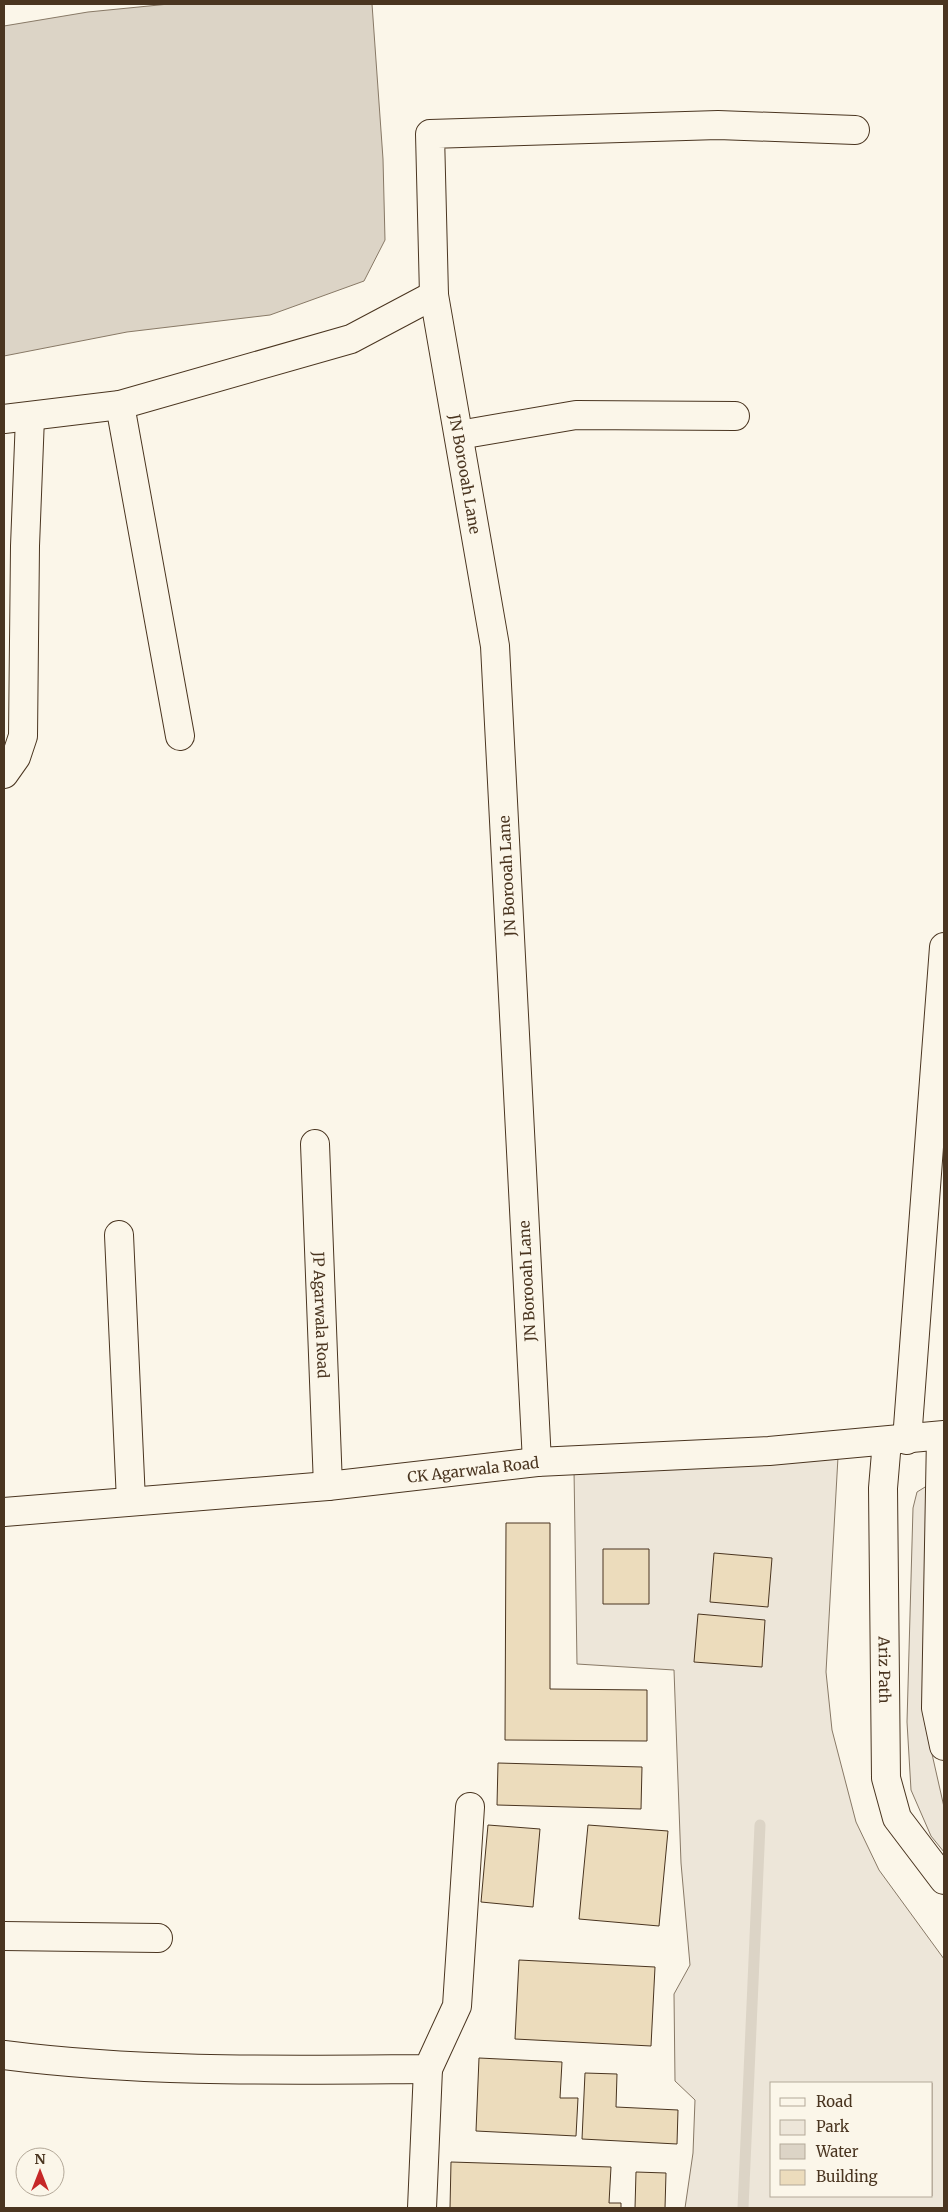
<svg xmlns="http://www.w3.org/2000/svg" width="948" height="2212" viewBox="0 0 948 2212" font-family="Merriweather,serif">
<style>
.green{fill:#ede6d9;stroke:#887966;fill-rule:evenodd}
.water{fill:#dcd4c6;stroke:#887966}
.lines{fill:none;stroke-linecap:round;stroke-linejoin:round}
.stream{stroke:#dcd4c6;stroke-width:11}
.building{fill:#ecdcbc;stroke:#4a3520}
.minor-casing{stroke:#4a3520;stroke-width:30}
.tertiary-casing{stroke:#4a3520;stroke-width:30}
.minor{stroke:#fbf6e9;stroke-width:28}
.tertiary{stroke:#fbf6e9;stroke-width:28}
.labels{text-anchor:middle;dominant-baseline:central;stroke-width:4;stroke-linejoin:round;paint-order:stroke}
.street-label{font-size:15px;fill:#4a3520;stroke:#fbf6e9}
</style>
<rect width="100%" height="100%" fill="#fbf6e9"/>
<path class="green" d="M838 1457 826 1672 832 1730 856 1822 879 1870 944 1959V2208H685L693 2153 695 2100 675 2081 674 1994 690 1965 681 1863 674 1670 577 1664 574 1470ZM772 2083H932V2196H772Z
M930 1484 925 1723 944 1807V1852L931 1836 911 1790 907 1722 913 1508 917 1492Z"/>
<path class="water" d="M169 4H372L383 159 385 240 364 281 270 315 127 332 4 356V26L88 12Z"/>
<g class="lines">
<path class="stream" d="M743 2208 760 1825"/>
</g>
<path class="building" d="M506 1523H550V1689L647 1690V1741L505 1740Z
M603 1549H649V1604H603Z
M714 1553 772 1558 768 1607 710 1602Z
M698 1614 765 1620 762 1667 694 1662Z
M498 1763 642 1767 641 1809 497 1805Z
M488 1825 540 1829 533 1907 481 1902Z
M588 1825 668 1831 659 1926 579 1919Z
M519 1960 655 1967 651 2046 515 2039Z
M479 2058 562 2062 560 2098H578L576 2136 476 2131Z
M585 2073 617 2074 616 2107 678 2110 677 2144 582 2139Z
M451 2162 611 2167 609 2203H621V2208H450Z
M636 2172 666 2173 665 2208H635Z"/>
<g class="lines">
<defs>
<g id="minor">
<path d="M120 405 180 736"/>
<path d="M4 419 120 405 351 339 434 295"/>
<path d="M459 435 576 415 735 416"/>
<path d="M4 774 16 757 23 736 25 546 30 417"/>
<path id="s1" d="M315 1144 328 1486"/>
<path d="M119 1235 131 1501"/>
<path d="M907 1440 944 947"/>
<path d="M537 1462 495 646 434 295 430 134 718 125 855 130"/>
<path d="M4 1936 158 1938"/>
<path d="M4 2055C144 2073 287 2070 428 2069L457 2006 470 1807"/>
<path d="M422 2208 428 2069"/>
</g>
<g id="tertiary">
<path d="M941 1436 936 1708 944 1746"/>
<path id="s2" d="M887 1441 883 1488 886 1778 897 1818 944 1880"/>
<path id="s3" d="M4 1512 328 1486 537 1462 769 1451 944 1435"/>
</g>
</defs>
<use href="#minor" class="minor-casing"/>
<use href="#tertiary" class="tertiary-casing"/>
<use href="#minor" class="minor"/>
<use href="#tertiary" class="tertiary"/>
</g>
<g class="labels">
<g class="street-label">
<text transform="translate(465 474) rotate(80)">JN Borooah Lane</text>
<text transform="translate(507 876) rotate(-93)">JN Borooah Lane</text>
<text transform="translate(527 1281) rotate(-93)">JN Borooah Lane</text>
<text stroke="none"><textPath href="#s1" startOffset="171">JP Agarwala Road</textPath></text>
<text stroke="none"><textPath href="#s3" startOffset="471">CK Agarwala Road</textPath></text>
<text stroke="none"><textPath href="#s2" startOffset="229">Ariz Path</textPath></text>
</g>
</g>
<rect width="948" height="2212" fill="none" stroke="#4a3520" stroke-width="10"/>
<rect x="770" y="2082" width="162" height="115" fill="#fbf6e9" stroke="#b4a999"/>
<rect x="780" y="2098" width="25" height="8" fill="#fbf6e9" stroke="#b4a999"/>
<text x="816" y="2107" font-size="15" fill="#4a3520">Road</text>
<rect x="780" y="2120" width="25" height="15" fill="#ede6d9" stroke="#b4a999"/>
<text x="816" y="2132" font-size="15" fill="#4a3520">Park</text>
<rect x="780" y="2144" width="25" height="15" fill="#dcd4c6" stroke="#b4a999"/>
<text x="816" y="2157" font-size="15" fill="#4a3520">Water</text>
<rect x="780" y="2170" width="25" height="15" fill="#ecdcbc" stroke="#b4a999"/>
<text x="816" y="2182" font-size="15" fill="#4a3520">Building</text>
<g transform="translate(40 2172)"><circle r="24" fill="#fbf6e9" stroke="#b4a999"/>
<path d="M0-4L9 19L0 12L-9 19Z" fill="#c62828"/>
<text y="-8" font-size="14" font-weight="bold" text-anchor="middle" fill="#4a3520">N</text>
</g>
</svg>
